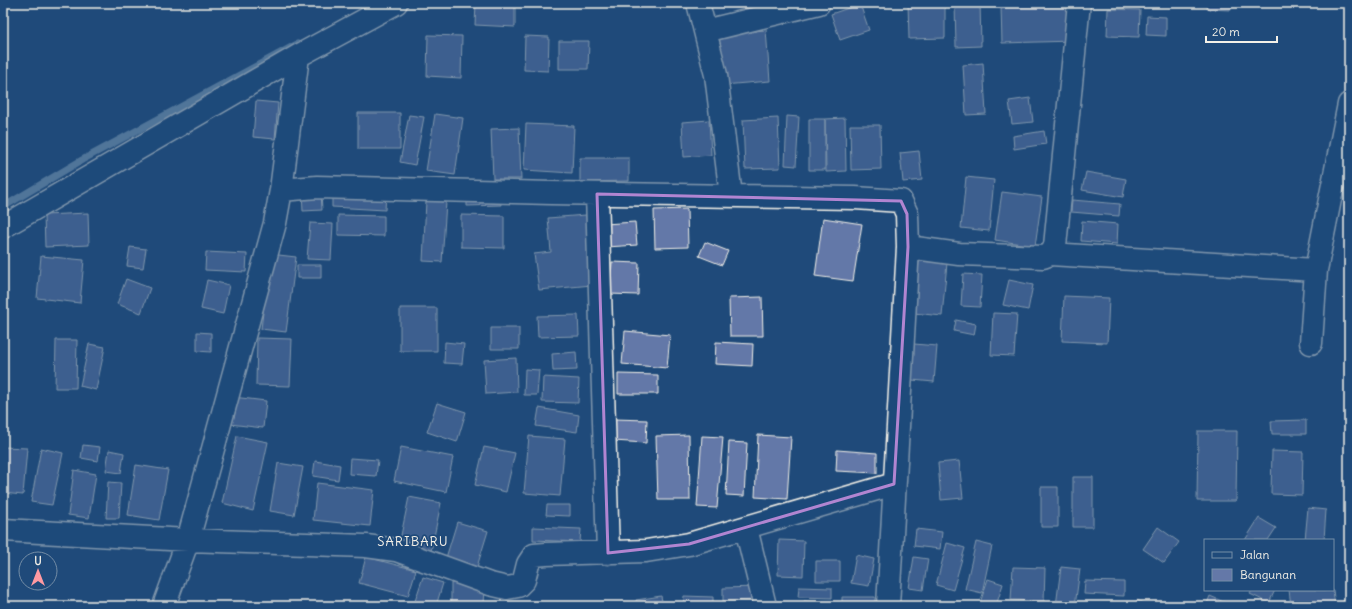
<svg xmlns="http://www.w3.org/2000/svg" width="1352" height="609" viewBox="0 0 1352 609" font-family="Delius,sans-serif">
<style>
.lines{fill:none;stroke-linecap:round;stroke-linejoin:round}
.stream{stroke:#8ca8bf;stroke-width:7}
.building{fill:#6478a8;stroke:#f4f1e8}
.minor-casing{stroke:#f4f1e8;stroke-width:25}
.minor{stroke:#1f4a7a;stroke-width:22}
.marked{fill:none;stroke:#b185d1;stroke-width:3;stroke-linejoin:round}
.labels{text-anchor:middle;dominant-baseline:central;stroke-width:3.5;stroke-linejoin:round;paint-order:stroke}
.quarter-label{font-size:13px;letter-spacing:1px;fill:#f4f1e8;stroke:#1f4a7a}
</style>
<rect width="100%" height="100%" fill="#1f4a7a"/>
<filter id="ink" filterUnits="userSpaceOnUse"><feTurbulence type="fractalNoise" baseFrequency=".025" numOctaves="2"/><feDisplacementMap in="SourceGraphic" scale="8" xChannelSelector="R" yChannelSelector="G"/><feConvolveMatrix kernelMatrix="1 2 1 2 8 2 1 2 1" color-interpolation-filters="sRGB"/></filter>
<g filter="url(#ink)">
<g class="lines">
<path class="stream" d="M3 207 82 160 297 44"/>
</g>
<path class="building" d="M476 3H515V27L475 25Z
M908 3H945V38L909 39Z
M955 3H980L981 46 956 47Z
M1208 3H1232L1231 10 1207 9Z
M860 4 869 30 840 40 831 14Z
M1073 6 1074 41 1002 43 1001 7Z
M1108 9 1140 10 1139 37 1107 36Z
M1147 16 1166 17V36L1146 35Z
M766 30 770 81 723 85 719 34Z
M428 35 462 36 461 78 427 76Z
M525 36 549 37 548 71 524 70Z
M559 41H589L588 69H559Z
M983 63 986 114 966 115 963 65Z
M1030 98 1033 122 1012 124 1009 101Z
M256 101 278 103 275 139 253 137Z
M358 113H400V149H358Z
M435 114 463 118 455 175 426 171Z
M409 115 424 117 415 165 400 162Z
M787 116 799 117 796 166 785 165Z
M778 118 780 168 745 169 743 120Z
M845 118 846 171 826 172 825 119Z
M809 119H825V170H809Z
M709 120 711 155 684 157 682 122Z
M526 124 574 126 572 173 524 170Z
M850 125H880L881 169 851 170Z
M519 128 521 179H493L491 129Z
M1044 131 1046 144 1014 149 1013 136Z
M919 151 922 180 903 182 900 153Z
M580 158H629V181L580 182Z
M1086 172 1126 179 1123 197 1082 190Z
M966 177 994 180 989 231 961 228Z
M332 189 386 192 385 210 332 207Z
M321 191 322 210 303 211 302 192Z
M1002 192 1042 197 1035 246 995 240Z
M467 193H500L501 205 467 206Z
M1072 200 1120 204 1119 216 1071 212Z
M426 201 446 202 442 262 423 261Z
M687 209 688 247 655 248 654 210Z
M88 213 89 245 45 247 44 215Z
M338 215 384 216V236L338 235Z
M461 215 504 216V248L461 247Z
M586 215 592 285 539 290 534 254 551 252 548 218Z
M823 218 862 224 853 281 815 276Z
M1082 221 1118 224 1117 244 1081 241Z
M635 222 637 245 607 247 605 224Z
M310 223 333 224 331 260 307 259Z
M705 242 728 251 722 265 699 256Z
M130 247 146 249 143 268 127 266Z
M206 252 247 254 246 272 205 270Z
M270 254 296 257 286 332 261 329Z
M41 256 84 260 80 303 37 298Z
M919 261 947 263 942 316 914 313Z
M612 262 639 263 638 295 610 294Z
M297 265H321V278H297Z
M963 274 982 275 980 307 961 306Z
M126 279 150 288 141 313 117 304Z
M207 280 229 285 223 314 201 309Z
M1009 280 1033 285 1028 310 1003 305Z
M1064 296 1109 298 1107 343 1062 341Z
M762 297 763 336H730L729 298Z
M400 308H437V351H400Z
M993 313 1017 314 1014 356 991 355Z
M578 315 579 336 538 337 537 316Z
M956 320 976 324 974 335 954 331Z
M491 328H519V349H491Z
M625 331 670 335 667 368 622 364Z
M197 332 211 333V352L197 351Z
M257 338 292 339 290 386 256 385Z
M56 340H77L76 388H55Z
M445 342 464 344 462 364 444 363Z
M716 342 753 344 752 366 715 364Z
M89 344 105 347 96 390 80 386Z
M914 344 937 346 934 382 912 380Z
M576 352 577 370 553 371 552 354Z
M516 358 517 392 486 394 484 360Z
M525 369 539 370 537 395H524Z
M618 374 658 375V394H618Z
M543 377 579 379 578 403 542 402Z
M233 397 266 401 263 428 230 424Z
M437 403 466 412 457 442 427 432Z
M539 408 579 415 577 432 536 426Z
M614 419 647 420 646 443 613 441Z
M1306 420V434H1272L1271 421Z
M1198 431H1237L1236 501H1197Z
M689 435 690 500H658L656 436Z
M758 435 791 437 787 499 755 497Z
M237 436 268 442 253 511 222 503Z
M529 436 565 439 560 496 524 493Z
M702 436 723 437 717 508 697 507Z
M729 442 747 443 744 496 726 495Z
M83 445 100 447 98 461 81 458Z
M3 447 27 448 23 495 3 493Z
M401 447 453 457 446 492 394 481Z
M484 447 515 453 506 492 475 485Z
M41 448 63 453 52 505 31 502Z
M109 450 124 453 121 473 106 471Z
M837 450 877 453V473L836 471Z
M1272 451 1303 452 1302 495 1271 494Z
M350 458 378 460 376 476 349 474Z
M315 461 340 465 338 480 313 476Z
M959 461 963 498 941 500 938 463Z
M278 463 303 467 294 515 270 511Z
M136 465 168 470 159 520 128 515Z
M74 470 96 474 89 518 68 515Z
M1073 477H1093V527H1073Z
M108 482 121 483 119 518H106Z
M317 483 374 490 370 526 313 520Z
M1041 487H1058V527H1041Z
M409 497 441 503 431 551 399 545Z
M547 505H570V516L546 515Z
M1308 508 1326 510 1324 540H1305Z
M1259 518 1276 528 1268 540H1245Z
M457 522 488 531 476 570 445 561Z
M533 527 581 529 580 542 533 540Z
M1158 527 1179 542 1164 563 1143 549Z
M916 529 942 532 940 549 914 546Z
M779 540 804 541 803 576 778 575Z
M976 542 992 546 982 593 965 589Z
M947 543 965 548 953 590 936 585Z
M856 555 874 559 869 586 851 583Z
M366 557 416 570 408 596 359 583Z
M914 557 928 559 923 590 909 588Z
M816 561H840V581H816Z
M1013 567 1045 568 1044 601 1011 600Z
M1061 567 1080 569 1075 606H1056Z
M423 577 443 583 436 606H431L415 601Z
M988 579 1003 584 996 606H979Z
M1085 581 1124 582V596L1084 594Z
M451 583 485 584 484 606H451Z
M757 587V600L723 601V588Z
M799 587 832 588V598L798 597Z
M1252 590H1275L1269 603 1250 594Z
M1289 590H1333L1335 606H1291Z
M661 596 663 606H637L636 600Z
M684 596 713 597V606H683Z
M1210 596 1233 606H1206Z
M842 597H875V606H842Z
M1137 600 1149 606H1134Z
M804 601 823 603V606H804Z"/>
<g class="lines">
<defs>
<path id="minor" d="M698 3 716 75 731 196
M705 31 819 3
M281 190 298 56
M597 194 608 553
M3 227 298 56 396 3
M1050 254 1316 270
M1311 343 1316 270 1349 104
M746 528 765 606
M3 530 188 540 366 546 396 550 490 584 507 588 518 586 524 580 528 564 534 555 546 554 646 551 689 544 894 484
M164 606 188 540 199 500 275 223 281 190 317 187 551 193 855 198 901 201 907 214 908 247 959 254 1043 257 1051 254 1055 246 1079 3
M888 606 908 247"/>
</defs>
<use href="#minor" class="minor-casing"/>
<use href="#minor" class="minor"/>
</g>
</g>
<path d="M0 0H1352V609H0ZM597 194 901 201 907 214 908 247 894 484 689 544 608 553Z" fill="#1f4a7a" fill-opacity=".55" fill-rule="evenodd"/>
<path class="marked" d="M597 194 901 201 907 214 908 247 894 484 689 544 608 553Z"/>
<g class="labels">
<g class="quarter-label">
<text x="413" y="541">SARIBARU</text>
</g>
</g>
<rect width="1352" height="609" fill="none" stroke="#1f4a7a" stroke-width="16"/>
<rect x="8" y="8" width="1336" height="593" fill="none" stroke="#f4f1e8" stroke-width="1.5" filter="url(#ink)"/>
<rect x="1204" y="539" width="130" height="52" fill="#1f4a7a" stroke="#748da6"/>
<rect x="1212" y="552" width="20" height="6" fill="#1f4a7a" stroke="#748da6"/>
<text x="1240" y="559" font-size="12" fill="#f4f1e8">Jalan</text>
<rect x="1212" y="569" width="20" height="12" fill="#6478a8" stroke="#748da6"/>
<text x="1240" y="579" font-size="12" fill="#f4f1e8">Bangunan</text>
<g transform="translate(38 571)"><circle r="19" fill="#1f4a7a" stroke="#748da6"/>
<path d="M0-3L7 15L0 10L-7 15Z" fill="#ff9aa2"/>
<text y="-6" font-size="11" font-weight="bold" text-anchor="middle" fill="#f4f1e8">U</text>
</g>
<path d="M1206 36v6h71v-6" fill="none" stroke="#f4f1e8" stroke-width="2"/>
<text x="1212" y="36" font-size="12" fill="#f4f1e8" stroke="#1f4a7a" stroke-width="3" paint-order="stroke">20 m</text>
</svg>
